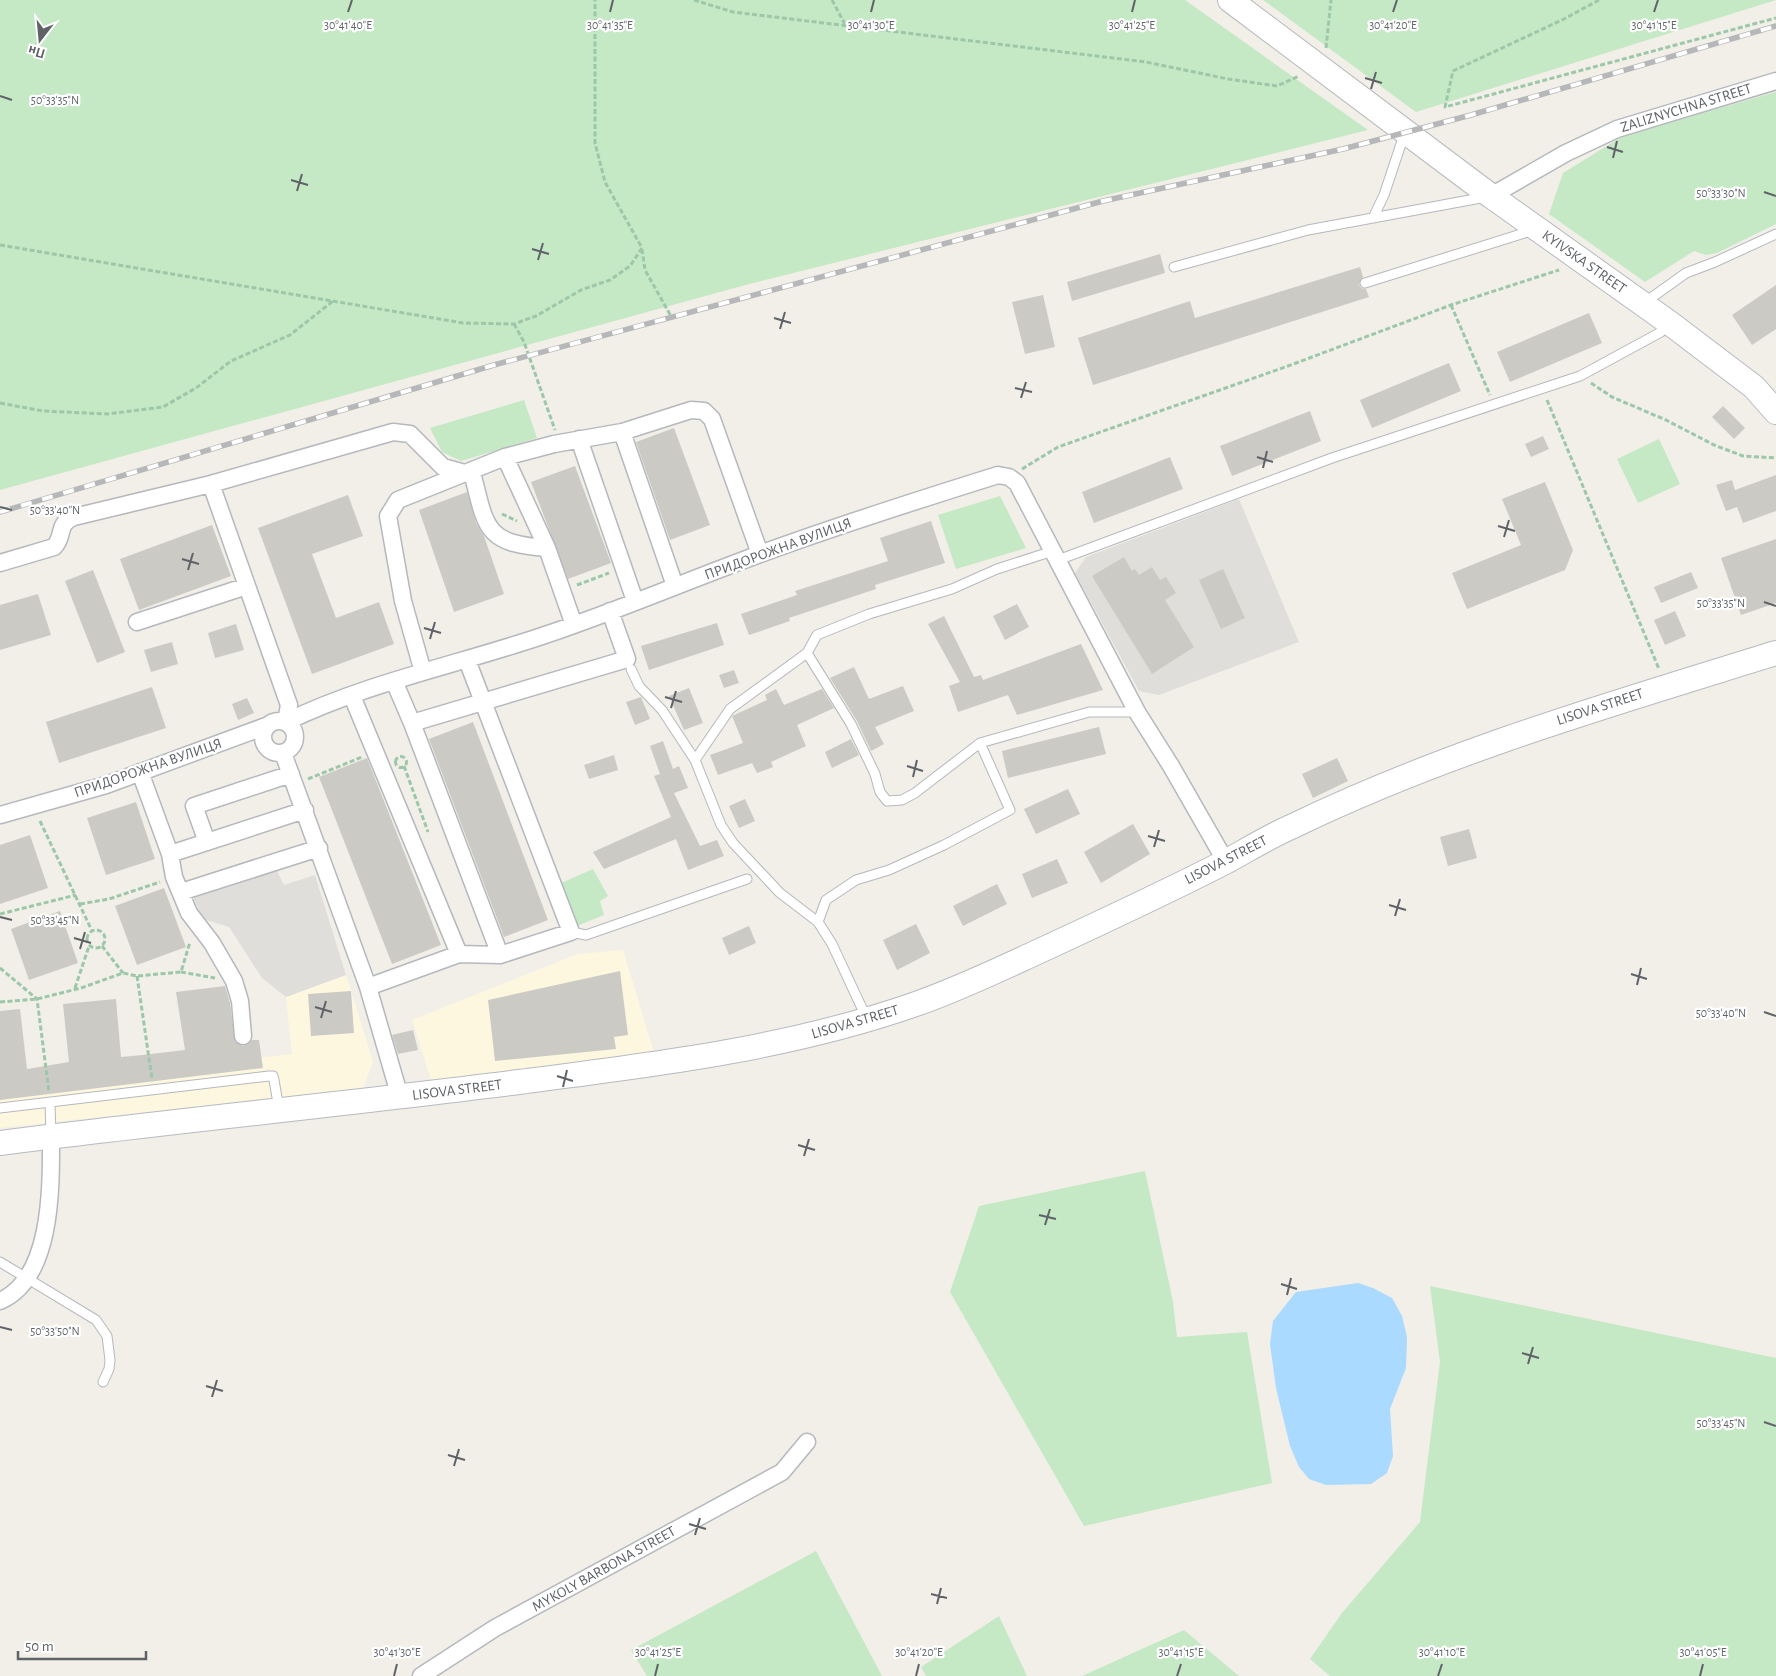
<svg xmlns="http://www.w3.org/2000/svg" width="1776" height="1676" viewBox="0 0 1776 1676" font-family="'Alegreya Sans',sans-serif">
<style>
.commercial{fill:#fef7e0}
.industrial{fill:#e0deda}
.green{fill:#c5e8c5}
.water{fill:#aadaff}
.building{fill:#cccac5}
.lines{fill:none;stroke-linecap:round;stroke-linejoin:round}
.lane-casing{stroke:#b5b8bc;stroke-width:11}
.street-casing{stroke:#b5b8bc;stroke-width:19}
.secondary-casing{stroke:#b6babf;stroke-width:26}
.path{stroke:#9cc7a9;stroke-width:3;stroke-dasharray:5 2.5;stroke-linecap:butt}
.lane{stroke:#fff;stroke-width:9}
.street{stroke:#fff;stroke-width:16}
.secondary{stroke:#fff;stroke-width:24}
.rail-casing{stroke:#b6b7b8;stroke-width:5.5}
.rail{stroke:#fff;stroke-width:4;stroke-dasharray:11;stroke-linecap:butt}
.ticks{fill:none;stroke:#5f6368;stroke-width:2}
.labels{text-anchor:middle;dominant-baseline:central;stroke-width:4.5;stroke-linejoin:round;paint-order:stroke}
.street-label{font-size:15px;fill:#5f6368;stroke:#fff}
.ticks-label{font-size:12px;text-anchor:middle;fill:#5f6368;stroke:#fff;stroke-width:4.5;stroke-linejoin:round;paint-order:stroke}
</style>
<rect width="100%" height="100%" fill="#f1efe8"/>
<path class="commercial" d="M623 950 654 1053 432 1083 412 1020 578 954Z
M346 975 373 1062 363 1088 0 1128V1088L292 1054 286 997Z"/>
<path class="industrial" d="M1239 499 1299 642 1159 695 1139 691 1075 573 1086 557Z
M275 867 284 885 315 875 346 975 286 997 262 978 229 927 203 919 193 897Z"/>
<path class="green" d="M0 0H1185L1368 130 749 284 0 490Z
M1263 0H1776L1416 112Z
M1776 92V224L1717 253 1706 255 1694 251 1645 282 1549 214 1563 173 1623 136Z
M524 400 537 438 461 461 442 452 430 428Z
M1659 439 1680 484 1638 503 1617 459Z
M1000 496 1026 548 956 569 938 515Z
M593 869 608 896 600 901 604 915 577 926 559 884Z
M1145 1171 1173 1302 1177 1337 1247 1332 1272 1483 1084 1526 950 1292 979 1206Z
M1430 1286 1776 1358V1676H1330L1310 1659 1342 1613 1420 1522 1440 1362Z
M816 1551 882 1676H647L631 1650Z
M999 1616 1027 1676H926L921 1667Z
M1184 1630 1239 1676H1082Z"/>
<path class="water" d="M1358 1283 1373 1288 1392 1298 1402 1316 1407 1337 1406 1368 1390 1409 1393 1456 1387 1473 1371 1484 1326 1485 1309 1479 1299 1467 1290 1446 1276 1388 1270 1344 1273 1321 1296 1292Z"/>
<path class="building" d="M1160 254 1165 273 1072 301 1067 282Z
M1360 267 1363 277 1359 284 1361 288 1366 289 1369 297 1093 385 1078 338 1190 301 1195 318Z
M1776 285V329L1752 345 1732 315Z
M1043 295 1055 347 1025 354 1012 302Z
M1589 313 1602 343 1510 382 1497 352Z
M1449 363 1461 391 1372 428 1360 400Z
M1723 406 1745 428 1734 439 1712 417Z
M1310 411 1321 441 1232 476 1220 446Z
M674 428 710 525 670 540 636 442Z
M1543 436 1549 449 1531 457 1525 444Z
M1170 457 1183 489 1094 523 1082 492Z
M575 466 611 563 568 579 531 482Z
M1776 475V511L1743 523 1737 507 1726 511 1716 485 1732 480 1735 490Z
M1545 482 1573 550 1565 570 1467 609 1452 573 1521 545 1502 499Z
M467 492 476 523 484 536 504 594 454 612 419 510Z
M348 495 363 536 312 554 336 618 379 602 394 644 312 674 258 528Z
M931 521 945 563 875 585 876 589 789 618 790 621 749 635 741 614 797 595 795 591 888 561 880 538Z
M212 525 231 576 139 610 120 559Z
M1776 539V603L1741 615 1721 558Z
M1124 557 1132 571 1135 569 1139 575 1152 567 1160 580 1166 577 1176 593 1165 600 1194 647 1152 674 1092 576Z
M1223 569 1245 618 1221 629 1199 580Z
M93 570 125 652 97 663 65 581Z
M1691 572 1698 588 1661 603 1654 587Z
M38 594 51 635 0 650V605Z
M1017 604 1029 627 1005 640 993 616Z
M1675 611 1686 636 1665 645 1654 620Z
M944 616 974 677 981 675 983 680 1081 644 1103 690 1017 715 1008 695 958 712 949 686 960 682 928 624Z
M717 623 724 645 649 670 641 646Z
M236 624 244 650 215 658 208 633Z
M172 642 178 664 151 672 144 650Z
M854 667 869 699 903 686 914 711 875 727 884 744 871 751 857 721 830 678Z
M734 670 739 683 724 688 719 675Z
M152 687 166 728 59 763 46 722Z
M689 688 703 723 684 730 669 696Z
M776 689 784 705 822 689 834 708 797 725 806 746 771 762 773 767 757 773 752 763 718 775 710 755 743 743 732 716 767 700 765 695Z
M641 697 650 719 635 725 626 702Z
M247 698 254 713 238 720 232 704Z
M473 722 548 920 504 937 429 739Z
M1099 727 1106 754 1008 778 1002 751Z
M851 739 859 755 832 768 825 752Z
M663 741 673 769 679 766 688 788 674 793 700 846 717 840 724 856 688 870 676 839 604 869 593 852 671 817 654 776 660 774 650 746Z
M614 755 618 770 589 779 584 765Z
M367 758 441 945 392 964 319 777Z
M1337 758 1348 781 1313 798 1302 774Z
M1068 789 1080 814 1036 834 1024 809Z
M745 799 755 821 739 828 729 806Z
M136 802 155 859 106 875 87 818Z
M1133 824 1150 854 1101 883 1084 852Z
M1469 829 1477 858 1448 866 1440 837Z
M30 835 48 888 0 904V845Z
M1057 859 1068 883 1032 898 1022 874Z
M997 884 1007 904 963 926 953 906Z
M164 888 186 947 137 965 115 906Z
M60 911 78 963 29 980 11 929Z
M916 924 930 953 897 970 883 940Z
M749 926 756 943 729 955 722 938Z
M620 971 628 1035 614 1037 616 1049 495 1061 488 1000Z
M225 986 230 1003 235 1041 243 1046 252 1040H259L263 1068 0 1100V1011L20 1009 27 1069 69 1062 63 1004 116 999 121 1057 142 1055 185 1050 176 992Z
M351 991 354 1033 311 1036 308 994Z
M413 1030 418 1050 398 1054 392 1035Z"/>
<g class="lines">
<defs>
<path id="lane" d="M1373 218 1384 195 1405 132
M1174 267 1308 230 1486 197
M1365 283 1534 230
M1644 303 1686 273 1715 262 1776 234
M1058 560 1332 458 1580 376 1661 332 1670 324
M807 653 851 724 875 774 880 792 887 801 902 800 915 793 980 743 1089 712H1137
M631 669 639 686 662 710 695 760
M818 922 826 900 856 880 889 870 944 845 1010 810 980 743
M571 932 586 935 747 879
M867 1019 832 944 818 922 780 893 733 843 721 825 695 760 730 709 807 653 817 635 869 614 952 589 997 569 1053 551
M50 1103 51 1135
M0 1108 269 1076H273L274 1080 279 1109
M0 1262 96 1320 107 1336 110 1360 109 1369 103 1382"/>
<path id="street" d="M1491 196 1566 153 1617 129 1776 81
M622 432 675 586
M579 439 635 601
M472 472C486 527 484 544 547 548
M0 563 54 547C65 536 56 524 74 517L211 484
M137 622 247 586
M574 625 547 548 505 457 554 444 622 432 691 410 704 411 712 419 760 554
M423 672 403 601 388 516 398 500 505 457
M394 681 412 723 627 659 610 611
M352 696 459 954
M263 737a16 16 0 1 1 32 0a16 16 0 1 1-32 0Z
M286 722C368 682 461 664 548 634 619 610 689 580 760 554 839 525 918 500 998 475L1009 477 1017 483 1137 712 1171 766 1226 862
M286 722 289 705 211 484 393 432 410 434 443 467 468 474
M412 723 500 955
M283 753 368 987 400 1097
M140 772 170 854 174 877 189 913 212 943 234 981 240 1001 243 1036
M0 815 106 785 266 726
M207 842 194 806 291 774
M170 854 305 810
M181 892 319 848
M368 987 459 954 500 955 571 932 467 660
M0 1301C53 1278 51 1186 51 1137
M421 1676 495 1628 782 1472 807 1442"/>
<path id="secondary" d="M1230 0 1491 196 1671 324 1754 387 1776 412
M0 1143C173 1121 346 1104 519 1082 652 1065 786 1049 913 1005 954 991 994 972 1033 954 1098 924 1163 894 1227 861 1249 849 1270 836 1293 826 1448 751 1612 704 1776 653"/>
</defs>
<use href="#lane" class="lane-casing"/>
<use href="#street" class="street-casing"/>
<use href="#secondary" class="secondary-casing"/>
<path class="path" d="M694 0 733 12 1146 62 1228 79 1277 86 1299 76
M832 0 846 26
M1599 0 1564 19 1453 71 1445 107 1776 18
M1326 48 1331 0
M0 245 463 323 514 324 536 316 581 290 610 280 630 266 642 248 605 182 595 143V0
M642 249 645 270 672 318
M1451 305 1490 395
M514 324 524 342 555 430
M1591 383 1612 397 1666 420 1714 445 1743 456 1776 458
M1547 400 1659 669
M0 403 43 411 107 414 163 407 196 388 231 361 290 335 333 301
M1022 469 1058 447 1288 366 1451 305 1559 270
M502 514 517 521
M577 585 609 573
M395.5 762a5.5 5.5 0 1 1 11 0a5.5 5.5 0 1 1-11 0Z
M404 766 428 832
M308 779 362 757
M40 821 92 931
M80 904 109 899 160 882
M0 914 76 895
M87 939a9 9 0 1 1 18 0a9 9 0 1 1-18 0Z
M102 946 123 973
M0 968 37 999 49 1092
M181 972 215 978
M137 976 152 1079
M75 988 89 946
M0 1002 37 999 81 988 123 973 137 976 181 972 190 942"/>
<use href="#lane" class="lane"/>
<use href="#street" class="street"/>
<use href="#secondary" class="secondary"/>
<defs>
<path id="rail" d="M0 512 494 365 1103 201 1343 149 1471 115 1776 26"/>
</defs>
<use href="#rail" class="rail-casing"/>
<use href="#rail" class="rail"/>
</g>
<path class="ticks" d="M348 12 352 0M610 12 613 0M871 12 874 0M1132 12 1135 0M1393 12 1397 0M1654 12 1658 0M1365 78 1382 83M1371 89 1376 72M0 96 12 100M1607 147 1623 152M1613 158 1617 141M291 180 308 185M297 191 302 174M1764 192 1776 196M532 249 549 254M538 260 543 243M774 318 791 323M780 329 785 312M1015 388 1032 392M1021 398 1026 382M1257 457 1273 462M1263 468 1267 451M0 507 12 510M1498 526 1515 531M1504 537 1509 520M182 559 199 564M188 570 193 553M1764 602 1776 606M424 628 441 633M430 639 435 622M665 697 682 702M671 708 676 691M907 766 923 771M913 777 917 760M1148 836 1165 841M1154 847 1159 830M1389 905 1406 910M1395 916 1400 899M0 917 12 920M74 938 91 943M80 949 85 932M1631 974 1647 979M1637 985 1641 968M315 1007 332 1012M1764 1012 1776 1016M321 1018 326 1001M557 1076 573 1081M563 1087 567 1070M798 1145 815 1150M804 1156 809 1139M1039 1215 1056 1219M1045 1225 1050 1209M1281 1284 1297 1289M1287 1295 1291 1278M0 1327 12 1330M1522 1353 1539 1358M1528 1364 1533 1347M206 1386 223 1391M212 1397 217 1380M1764 1422 1776 1426M448 1455 465 1460M454 1466 459 1449M689 1524 706 1529M695 1535 700 1518M931 1594 947 1598M937 1604 941 1588M394 1676 397 1664M655 1676 658 1664M916 1676 919 1664M1177 1676 1181 1664M1438 1676 1442 1664M1700 1676 1703 1664"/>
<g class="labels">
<g class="street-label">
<text transform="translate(1686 108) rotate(-17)">ZALIZNYCHNA STREET</text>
<text transform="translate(1584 262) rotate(35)">KYIVSKA STREET</text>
<text transform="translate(778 549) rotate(-20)">ПРИДОРОЖНА ВУЛИЦЯ</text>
<text transform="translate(1600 707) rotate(-18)">LISOVA STREET</text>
<text transform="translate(148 768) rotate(-19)">ПРИДОРОЖНА ВУЛИЦЯ</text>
<text transform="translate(1226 860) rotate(-27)">LISOVA STREET</text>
<text transform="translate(855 1022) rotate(-16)">LISOVA STREET</text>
<text transform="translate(457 1090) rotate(-7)">LISOVA STREET</text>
<text transform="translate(604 1569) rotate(-29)">MYKOLY BARBONA STREET</text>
</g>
</g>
<g class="ticks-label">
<text x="348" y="29">30°41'40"E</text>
<text x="610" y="29">30°41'35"E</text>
<text x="871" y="29">30°41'30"E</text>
<text x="1132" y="29">30°41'25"E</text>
<text x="1393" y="29">30°41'20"E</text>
<text x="1654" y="29">30°41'15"E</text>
<text x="55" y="104">50°33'35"N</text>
<text x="1721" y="197">50°33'30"N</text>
<text x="55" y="514">50°33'40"N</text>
<text x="1721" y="607">50°33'35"N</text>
<text x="55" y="924">50°33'45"N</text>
<text x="1721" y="1017">50°33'40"N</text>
<text x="55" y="1335">50°33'50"N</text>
<text x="1721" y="1427">50°33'45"N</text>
<text x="397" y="1656">30°41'30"E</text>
<text x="658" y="1656">30°41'25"E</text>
<text x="919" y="1656">30°41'20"E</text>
<text x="1181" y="1656">30°41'15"E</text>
<text x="1442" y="1656">30°41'10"E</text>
<text x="1703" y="1656">30°41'05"E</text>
</g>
<g transform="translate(40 40) rotate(196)" stroke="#ffffff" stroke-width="4" paint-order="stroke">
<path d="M0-4L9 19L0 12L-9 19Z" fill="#5f6368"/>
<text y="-8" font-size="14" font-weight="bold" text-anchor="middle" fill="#5f6368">Пн</text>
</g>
<path d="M18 1651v8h128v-8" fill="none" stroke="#5f6368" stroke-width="2.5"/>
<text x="25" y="1651" font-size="15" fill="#5f6368" stroke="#ffffff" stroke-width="4" paint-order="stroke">50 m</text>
</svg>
